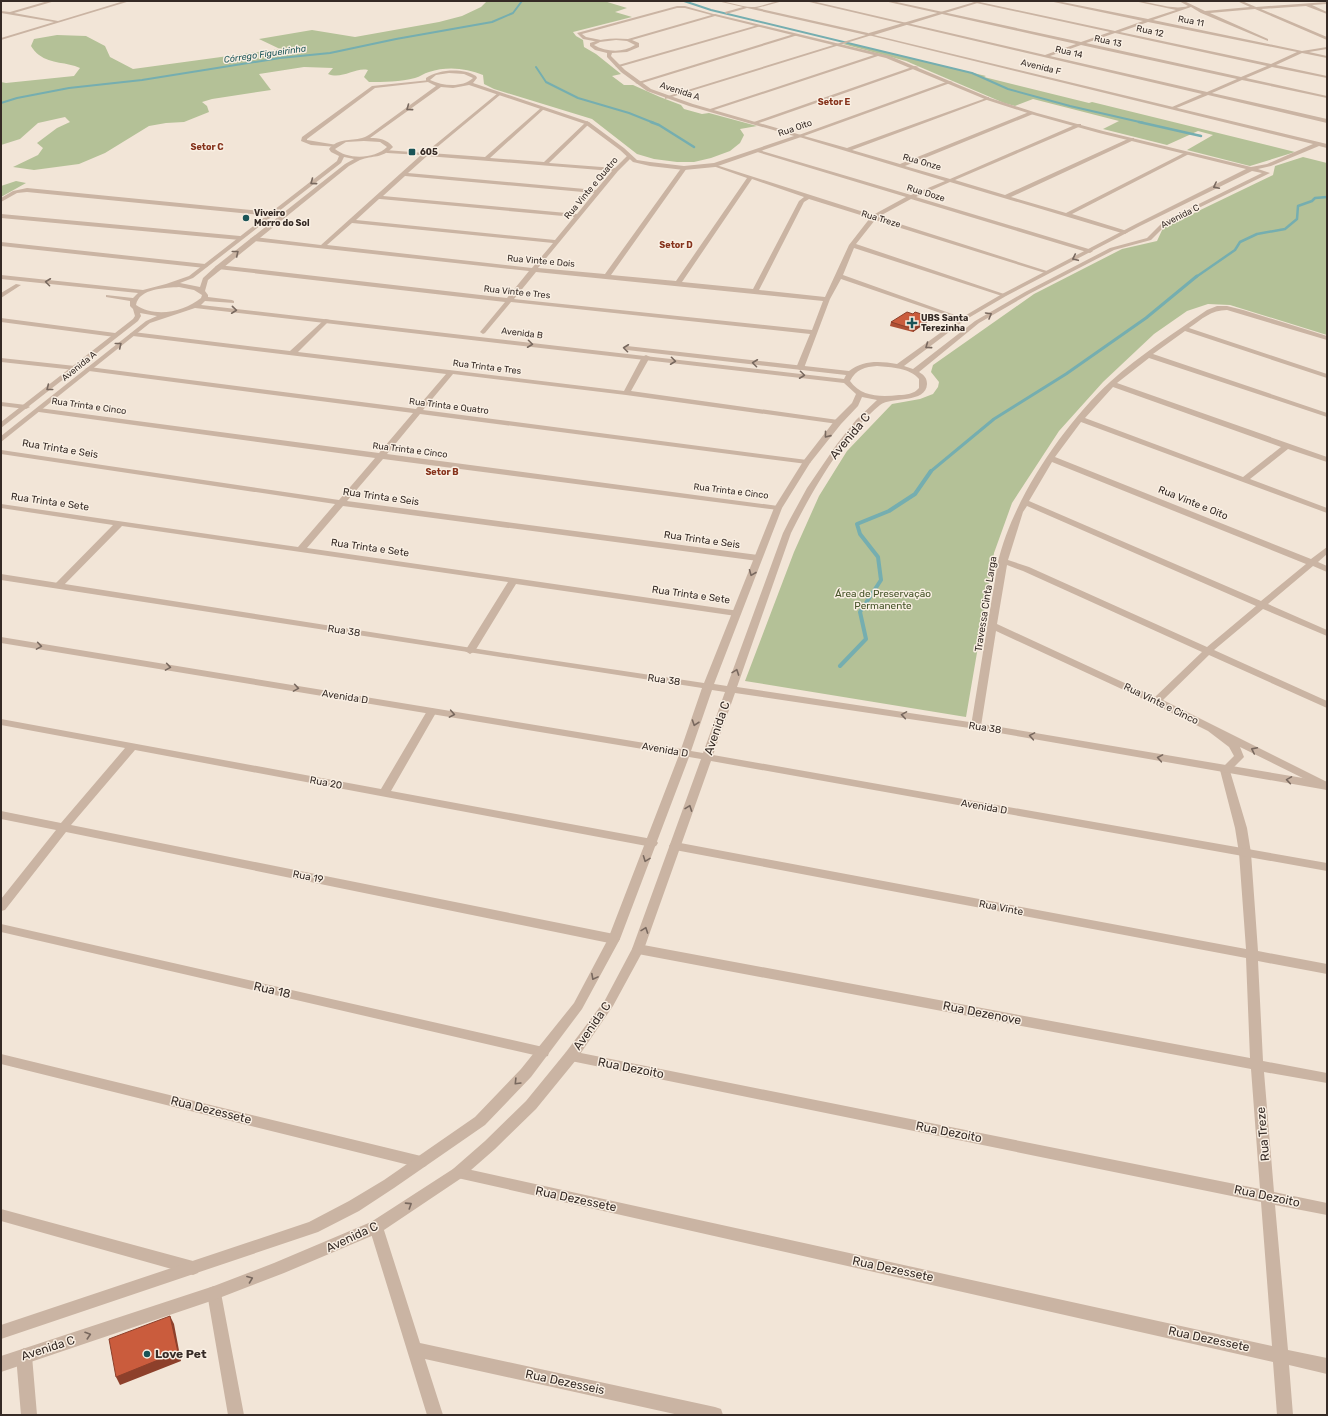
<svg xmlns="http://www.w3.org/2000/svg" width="1328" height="1416" viewBox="0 0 1328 1416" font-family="Rubik,sans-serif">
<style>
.green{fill:#b4c197}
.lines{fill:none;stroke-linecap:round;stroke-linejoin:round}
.stream-far3{stroke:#75aeb0;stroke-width:2}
.stream-far2{stroke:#75aeb0;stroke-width:2.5}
.stream-far1{stroke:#75aeb0;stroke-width:3}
.stream{stroke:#75aeb0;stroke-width:4}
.minor{fill:#cab4a3;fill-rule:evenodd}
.tertiary{fill:#cab4a3;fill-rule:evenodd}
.wall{fill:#ae4f34}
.shaded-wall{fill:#8d402b}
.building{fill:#ca5c3d;stroke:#8d402b}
.oneway{stroke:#78685e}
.poi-dot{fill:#1a5457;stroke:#f9efe3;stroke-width:1.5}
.labels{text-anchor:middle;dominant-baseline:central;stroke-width:3;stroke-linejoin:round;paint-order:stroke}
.far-street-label{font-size:9px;fill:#352a25;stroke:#f9efe3}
.far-water-label{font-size:9px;font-style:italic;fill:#1a5457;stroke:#f9efe3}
.far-neighbourhood-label{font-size:9px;font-weight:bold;fill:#86331c;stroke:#f9efe3}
.far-poi-label{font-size:9px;font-weight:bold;fill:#352a25;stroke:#f9efe3;text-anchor:start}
.street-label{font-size:10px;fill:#352a25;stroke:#f9efe3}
.park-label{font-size:10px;fill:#455328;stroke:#f9efe3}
.near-street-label{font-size:12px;fill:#352a25;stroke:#f9efe3}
.near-poi-label{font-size:12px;font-weight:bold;fill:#352a25;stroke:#f9efe3;text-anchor:start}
</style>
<rect width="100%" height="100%" fill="#f2e5d7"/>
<path class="green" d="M487 1H604L627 8 615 12 632 17 573 32 576 36 583 40 584 47 596 54 621 74 612 76 624 85H633L660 97 681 105 684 109 702 114 709 113 757 126 740 129 744 135 740 143 730 151 711 158 694 162H677L654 159 637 154 592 119 494 89 484 84 483 75C466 68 447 66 429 72 424 73 420 77 415 78 401 82 383 82 369 82L364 77 368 70C355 67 342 80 328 74L333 68 304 67 259 74 271 90 212 99 202 102 207 106 209 112 184 122 166 123 149 126 105 153 79 164 34 170 13 167 38 155 43 148 37 143 57 128 70 122 65 117 38 123 20 139 1 145V82L6 83 74 76 80 68C67 62 51 64 39 55 36 53 33 49 31 46L34 39 57 35 86 36 105 46 110 57 133 69 280 49 259 39 312 30 355 37 439 22 462 16 481 7Z
M848 43 986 76 984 77 1089 103 1092 102 1295 152 1250 166 1187 150 1213 135 1198 131 1167 145 1103 129 1119 121 1033 99 1015 106 1004 103 906 61 843 44Z
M1303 157 1327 163V335L1230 305 1208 304 1187 311 1154 334 1103 382 1059 431 1012 503 994 553 966 717 745 681 794 552 819 496 847 451 892 404 920 399 933 394 938 387 939 382 931 372 933 365 1034 294 1122 249 1157 241 1163 228 1273 175 1275 166Z
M16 181 26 183 1 197V186Z"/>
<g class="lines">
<path class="stream-far3" d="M684 1 711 10 972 73 1008 89 1070 106 1144 123
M536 67 546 82 578 98 629 113 654 123
M1 103 17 98 69 88 142 80 280 58 330 53 396 39 492 22 513 13 522 1"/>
<path class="stream-far2" d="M651 122 659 125 694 147
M1139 122 1201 136
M1196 277 1235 250 1240 242 1257 234 1285 229 1297 219 1298 206 1312 201 1315 198 1327 197"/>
<path class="stream-far1" d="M930 472 994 419 1066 374 1146 318 1197 276"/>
<path class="stream" d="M840 666 866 639 860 612 881 580 878 557 860 534 857 524 889 511 915 494 931 471"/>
<path class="minor" d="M48 1H55L14 13 58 21 124 1H130L1 40V38L54 22 1 13V11L10 12Z
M717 1C729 1 740 7 752 7 762 7 772 1 783 1L757 8 868 33 872 35 665 99V97L866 35 747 8 726 14 725 12 743 7Z
M805 1H812L1045 55 1076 44 884 1H892L1081 42 1110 32 967 1H975L1115 31 1143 21 1049 1H1057L1148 19 1176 10 1134 1C1152 1 1172 11 1188 6L1179 1H1184L1205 11 1250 7 1237 1H1242L1256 7 1327 2V4L1312 5 1327 12V14L1306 6 1261 9 1327 37V40L1255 9 1210 13 1268 39V41L1201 13 1191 7 1153 20 1302 51 1327 47V49L1309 52 1327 56V58L1302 53 1276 65 1327 76V78L1272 67 1246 78 1327 96V98L1242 80 1212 93 1327 119V123L1208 95 1174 109 1172 107 1202 94ZM1148 22 1297 52 1271 64 1120 32ZM1115 33 1267 66 1241 77 1086 43ZM1081 45 1237 79 1207 92 1050 56Z
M677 6H685L717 15 715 16 685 8H677L582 34 586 37 601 40 599 42 583 39 577 33Z
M758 25 761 26 619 67 615 66Z
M794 34 798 35 639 84 635 83Z
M877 54 881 55 711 111 707 110Z
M915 66 919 67 756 124 751 123Z
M430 80 428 82 375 88 307 139V140L337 145V147L311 145 301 141 302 137 372 86Z
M949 81 953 82 804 136 847 148 989 97V99L852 150 900 164 1029 112H1033V114L905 166 950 179 1077 124H1081V126L955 180 1005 195 1130 138H1134V140L1011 197 1066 213 1186 152 1191 153 1072 214 1127 231 1128 232 1125 234 950 182 916 197 1092 250 1093 251 1090 253 911 199 878 217 1050 272 1045 273 875 220 856 244 1007 295 1002 296 854 248 843 275 966 319 961 320 841 279 830 299 804 368 800 370 796 368 810 334 511 302 485 333 483 334 480 332 505 302 218 269 215 267 218 265 507 298 529 271 253 241 250 239 253 237 321 245 421 155 387 153 385 152V150L425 153 498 93 500 95 430 153 485 157 542 107 544 109 490 158 544 162 587 121 590 123 589 124 549 163 615 168 627 156 632 157 618 171 538 268 605 274 682 167 684 166 687 168 611 275 676 281 747 178 713 166V164L873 215 906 197 754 151 759 150 911 195 945 181 796 136ZM427 156 612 171 596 190 408 173ZM405 176 594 193 577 214 383 196ZM752 179 804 197 799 201 753 289 682 282ZM379 199H380L574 217 555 240 356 220ZM809 199 870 218 849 245 825 297 759 290 804 202ZM352 223 553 243 532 268 327 245ZM536 272 823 301 812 330 514 299Z
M27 188 271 212 274 214 271 216 27 192 17 193 1 202V198L13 191Z
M1 214 240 236 243 238 240 240 1 218Z
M1 242 205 264 208 266 205 268 1 246Z
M16 284 21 285 1 298V293Z
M1217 306H1227L1243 310 1327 336V340L1227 310C1211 310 1202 319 1189 328L1327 374V378L1185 331 1153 354 1327 413V417L1149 358 1117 383 1327 457V462L1288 449 1250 479 1327 508V513L1081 422 1055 457 1311 559 1327 547V554L1318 562 1327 566V572L1313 566 1268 604 1327 630V636L1263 609 1214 650 1327 701V708L1209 655 1163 700 1327 782V790L1240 747 1244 757 1230 771 1247 828 1251 853 1258 951 1327 964V974L1258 961 1263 1061 1327 1073V1083L1264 1072 1274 1192 1327 1203V1215L1275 1205 1288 1350 1327 1358V1374L1289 1365 1293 1415H1277L1273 1362 453 1177 451 1173 453 1169 458 1167 1272 1346 1261 1202 571 1061 566 1060 565 1056 566 1052 571 1051 1260 1189 1251 1069 638 954 634 952 632 949 634 946 638 944 1250 1058 1246 958 675 850 671 849 669 846 671 843 675 842 1246 949 1239 853 1235 828 1220 770 1234 756 1229 747 1208 731 1152 703 996 631 981 726 976 729 971 726C977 689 983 652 989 616 992 598 995 580 998 562 1012 501 1063 425 1110 382 1140 355 1174 333 1207 310ZM1113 387 1281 447 1243 477 1085 418ZM1052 462 1306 564 1261 601 1029 501ZM1027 506 1256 606 1207 647 1029 567 1008 560 1023 512ZM1007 565 1023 571 1202 652 1155 697 997 624Z
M1 318 115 333 118 335 115 337 1 322Z
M325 319 330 320 298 352 624 391 642 357 646 355 650 357 631 391 838 420 842 422 838 424 626 395 453 374 423 410 807 460 811 462 807 464 420 414 387 454 778 506 782 508 778 510 383 459 347 501 758 555 762 558 758 561 343 506 307 548 739 611 741 613 736 616 516 584 475 651 470 654 465 651 508 582 122 526 61 588H55L54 586 55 584 113 525 1 508V504L298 547 335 504 1 454V450L339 500 375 458 39 412 35 410 39 408 379 453 413 413 89 371 85 369 89 367 416 409 446 374 133 336 130 334 133 332 290 351Z
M1 358 75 366 79 368 75 370 1 362Z
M1 402 26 405 30 407 26 409 1 406Z
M432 708 437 711 391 791 652 839 656 840 658 843 656 846 652 847 135 750 71 825 614 934 618 936 620 939 618 942 614 944 66 832 5 910 1 911V899L56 830 1 819V811L61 823 125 748 1 725V719L381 789 427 711Z
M1 924 543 1047 548 1048 549 1052 548 1056 543 1057 1 932Z
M1 1054 421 1156 426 1158 428 1162 426 1166 421 1168 1 1064Z
M1 1209 193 1261 198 1263 200 1268 198 1273 193 1275 1 1221Z
M376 1220 381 1222 383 1227 420 1343 715 1407 721 1409 723 1415H679L425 1359 443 1415H427L369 1227 371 1222Z
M214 1286 219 1288 221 1293 244 1415H228L207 1293 209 1288Z
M24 1348 29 1351 32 1356 37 1415H21L16 1356 19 1351Z"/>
<path class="tertiary" d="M978 1H984L874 35 1327 144V148L1319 146 1271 166 1258 169 1270 173 1168 223 1151 240 1114 250 1029 294 979 323 919 372C924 375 927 378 927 384 926 404 892 396 880 405 844 435 812 491 791 533L737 687 976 723 1327 782V790L976 729 735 693 713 755 1327 863V871L711 761 644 949 613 1006 576 1060 536 1109 495 1149 463 1177 381 1232 284 1273 214 1300 1 1372V1356L214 1286 274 1263 371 1222 453 1169 485 1141 526 1101 566 1052 605 1000 632 949 701 759 689 757 620 939 582 1009 531 1077 485 1125 394 1188 359 1211 318 1232 1 1339V1325L309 1222 349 1201 384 1180 475 1117 521 1069 574 1003 608 939 679 755 1 643V637L681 749 702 688 1 580V574L517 655 704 683 774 508 804 460 835 420 852 403 856 394 844 383 195 308 150 323 1 442V436L146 321 157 316 140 313 141 316 138 321 1 428V422L133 319 135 316 133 309 130 306V301L106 297V295L133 298 138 293 1 279V275L143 290 166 284 189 276 337 161 339 156 331 152 329 149C338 138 350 141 362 138 366 137 370 134 373 132L436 86 426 81V78C439 69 463 68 476 76L477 78 473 83 589 122 624 148 637 160 650 162 684 166 714 163 794 136 689 106 647 91 621 72 607 57V53L595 50 590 46V43C603 38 615 38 628 39L715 14 890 56 990 98 1037 113 1103 131 1251 167 1267 164 1313 144 868 35 869 33ZM715 16 886 58 987 100 1034 115 1099 133 1246 169 1136 224 1002 294 961 318 897 364C880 361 863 360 849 371L627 346 624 348 627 350 846 375 844 379 201 305 205 301 234 303V301L232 300 208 297V295L205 291 208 280 349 166C353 164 356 162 360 160 373 155 382 159 393 147 387 139 379 138 370 138L441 87 453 88 469 85 585 124 620 150 633 162 650 166 684 170 715 167 801 137V135L693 104 651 89 625 70 611 56 612 53 627 52 639 47V43L632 40ZM616 40 627 41 635 45C623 53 606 52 594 45L600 42ZM449 73 464 74 473 78C462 88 443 86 430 80L436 75ZM364 141 380 142 387 147C375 159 348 160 335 149L346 142ZM344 157 354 159 345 164 216 266 203 278 200 287 180 283 193 278 341 163ZM1252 171 1262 173 1164 221 1147 238 1110 248 1025 292 975 321 913 369 904 366 965 320 1006 296 1140 226ZM179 287 194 290 202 295 201 298C184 312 155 318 136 305 139 288 166 288 179 287ZM877 366C891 367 910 368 919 379V388C914 394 906 395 899 395 881 397 861 397 850 381 856 369 865 367 877 366ZM862 397 877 400 856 420 837 444 807 488 789 521 783 533 727 686 714 684 782 508 810 463 841 424 858 406ZM712 690 725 692 703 753 691 751Z"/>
</g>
<path class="wall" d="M930 320 913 332 890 326 891 322Z"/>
<path class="shaded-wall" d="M931 317 930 320 913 332V329Z
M170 1316 174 1324 181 1361 120 1385 116 1377Z"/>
<path class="building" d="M907 312 913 314 915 312 931 317 913 329 891 322Z
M170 1316 178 1352 116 1377 109 1339Z"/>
<defs><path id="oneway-chevron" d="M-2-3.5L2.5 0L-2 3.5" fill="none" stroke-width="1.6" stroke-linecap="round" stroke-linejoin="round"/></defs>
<g class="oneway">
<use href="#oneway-chevron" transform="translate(409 108) rotate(144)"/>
<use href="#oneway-chevron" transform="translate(313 182) rotate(143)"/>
<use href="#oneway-chevron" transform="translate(1216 186) rotate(153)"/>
<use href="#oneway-chevron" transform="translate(236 253) rotate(-39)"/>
<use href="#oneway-chevron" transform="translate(1075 258) rotate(155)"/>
<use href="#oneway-chevron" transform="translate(48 282) rotate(-173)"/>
<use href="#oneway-chevron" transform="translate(234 310) rotate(6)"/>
<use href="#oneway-chevron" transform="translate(989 315) rotate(-30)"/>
<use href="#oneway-chevron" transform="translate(530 344) rotate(7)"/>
<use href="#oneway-chevron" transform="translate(119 345) rotate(-39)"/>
<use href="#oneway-chevron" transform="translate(928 346) rotate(144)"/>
<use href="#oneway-chevron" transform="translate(626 348) rotate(-173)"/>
<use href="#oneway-chevron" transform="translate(673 361) rotate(7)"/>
<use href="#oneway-chevron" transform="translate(755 363) rotate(-173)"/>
<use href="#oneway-chevron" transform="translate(802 375) rotate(7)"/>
<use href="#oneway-chevron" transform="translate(49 388) rotate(142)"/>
<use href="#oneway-chevron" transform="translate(827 435) rotate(129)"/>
<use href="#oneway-chevron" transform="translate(752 573) rotate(112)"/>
<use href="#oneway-chevron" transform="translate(39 646) rotate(9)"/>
<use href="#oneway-chevron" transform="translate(168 667) rotate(9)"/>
<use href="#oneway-chevron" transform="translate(736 672) rotate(-70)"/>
<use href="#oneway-chevron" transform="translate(296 688) rotate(9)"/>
<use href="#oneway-chevron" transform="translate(452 714) rotate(10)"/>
<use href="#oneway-chevron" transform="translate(904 715) rotate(-171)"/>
<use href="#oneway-chevron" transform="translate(695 723) rotate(109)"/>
<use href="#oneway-chevron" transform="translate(1032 736) rotate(-170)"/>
<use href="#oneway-chevron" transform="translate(1254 750) rotate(-154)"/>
<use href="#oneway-chevron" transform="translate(1160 758) rotate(-170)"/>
<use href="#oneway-chevron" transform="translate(1289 780) rotate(-171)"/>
<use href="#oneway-chevron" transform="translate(689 808) rotate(-70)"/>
<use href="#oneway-chevron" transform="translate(646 859) rotate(111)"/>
<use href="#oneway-chevron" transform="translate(645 930) rotate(-70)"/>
<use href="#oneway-chevron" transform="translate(594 977) rotate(118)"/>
<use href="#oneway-chevron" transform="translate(517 1082) rotate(134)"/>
<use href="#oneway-chevron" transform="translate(409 1205) rotate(-33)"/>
<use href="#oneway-chevron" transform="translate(250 1279) rotate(-21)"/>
<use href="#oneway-chevron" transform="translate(88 1335) rotate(-18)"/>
</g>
<g class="poi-dot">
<rect x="408" y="148" width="8" height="8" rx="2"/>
<circle cx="246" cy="218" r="4"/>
<path d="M910 317h4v4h4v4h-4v4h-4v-4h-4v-4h4z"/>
<circle cx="147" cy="1354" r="4"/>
</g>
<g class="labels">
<g class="far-street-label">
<text transform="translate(1191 21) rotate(11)">Rua 11</text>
<text transform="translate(1150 31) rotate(12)">Rua 12</text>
<text transform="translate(1108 41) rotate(12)">Rua 13</text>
<text transform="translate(1069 52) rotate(13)">Rua 14</text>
<text transform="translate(1041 67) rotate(14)">Avenida F</text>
<text transform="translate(680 91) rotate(18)">Avenida A</text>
<text transform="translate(795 128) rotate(-19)">Rua Oito</text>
<text transform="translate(922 162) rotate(16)">Rua Onze</text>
<text transform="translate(591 188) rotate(-50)">Rua Vinte e Quatro</text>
<text transform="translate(926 193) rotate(17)">Rua Doze</text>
<text transform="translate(1180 216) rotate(-27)">Avenida C</text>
<text transform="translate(881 219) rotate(17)">Rua Treze</text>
<text transform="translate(541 261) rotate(5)">Rua Vinte e Dois</text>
<text transform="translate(517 292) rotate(6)">Rua Vinte e Tres</text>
<text transform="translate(522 333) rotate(7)">Avenida B</text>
<text transform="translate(79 366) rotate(-39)">Avenida A</text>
<text transform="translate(487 367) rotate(7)">Rua Trinta e Tres</text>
<text transform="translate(89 406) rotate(8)">Rua Trinta e Cinco</text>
<text transform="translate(449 406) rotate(7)">Rua Trinta e Quatro</text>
<text transform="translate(410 450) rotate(7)">Rua Trinta e Cinco</text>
<text transform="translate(731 491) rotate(7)">Rua Trinta e Cinco</text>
</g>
<g class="far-water-label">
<text transform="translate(265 54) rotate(-8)">Córrego Figueirinha</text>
</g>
<g class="far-neighbourhood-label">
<text x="834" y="102">Setor E</text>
<text x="207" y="147">Setor C</text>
<text x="676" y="245">Setor D</text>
<text x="442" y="472">Setor B</text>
</g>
<g class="far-poi-label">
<text x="420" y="152">605</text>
<text x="254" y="213">Viveiro<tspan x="254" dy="10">Morro do Sol</tspan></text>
<text x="921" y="318">UBS Santa<tspan x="921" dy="10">Terezinha</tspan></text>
</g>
<g class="street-label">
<text transform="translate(60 449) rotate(9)">Rua Trinta e Seis</text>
<text transform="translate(381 497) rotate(8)">Rua Trinta e Seis</text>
<text transform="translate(50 502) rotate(8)">Rua Trinta e Sete</text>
<text transform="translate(1193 503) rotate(22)">Rua Vinte e Oito</text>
<text transform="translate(702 540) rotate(8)">Rua Trinta e Seis</text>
<text transform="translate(370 548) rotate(8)">Rua Trinta e Sete</text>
<text transform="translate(691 595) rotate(8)">Rua Trinta e Sete</text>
<text transform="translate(986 604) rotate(-81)">Travessa Cinta Larga</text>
<text transform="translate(344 631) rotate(9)">Rua 38</text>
<text transform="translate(664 680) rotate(8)">Rua 38</text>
<text transform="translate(345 697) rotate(9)">Avenida D</text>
<text transform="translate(1161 704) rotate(26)">Rua Vinte e Cinco</text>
<text transform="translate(985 728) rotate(9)">Rua 38</text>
<text transform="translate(665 750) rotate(10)">Avenida D</text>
<text transform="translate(326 783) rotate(10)">Rua 20</text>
<text transform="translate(984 807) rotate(10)">Avenida D</text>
<text transform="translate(308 877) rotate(11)">Rua 19</text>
<text transform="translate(1001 908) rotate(11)">Rua Vinte</text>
</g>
<g class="park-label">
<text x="883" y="594">Área de Preservação<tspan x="883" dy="12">Permanente</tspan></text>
</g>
<g class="near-street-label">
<text transform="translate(850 436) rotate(-50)">Avenida C</text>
<text transform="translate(717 728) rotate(-71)">Avenida C</text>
<text transform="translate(272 990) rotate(13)">Rua 18</text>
<text transform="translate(982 1013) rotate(11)">Rua Dezenove</text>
<text transform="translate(592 1026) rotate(-55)">Avenida C</text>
<text transform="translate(631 1068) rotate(11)">Rua Dezoito</text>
<text transform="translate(211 1110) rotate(14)">Rua Dezessete</text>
<text transform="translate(949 1132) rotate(11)">Rua Dezoito</text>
<text transform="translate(1263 1134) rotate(-95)">Rua Treze</text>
<text transform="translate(1267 1196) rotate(12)">Rua Dezoito</text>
<text transform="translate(576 1199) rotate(12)">Rua Dezessete</text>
<text transform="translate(352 1237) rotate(-25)">Avenida C</text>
<text transform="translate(893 1269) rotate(12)">Rua Dezessete</text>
<text transform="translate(1209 1339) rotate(12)">Rua Dezessete</text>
<text transform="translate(48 1348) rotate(-18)">Avenida C</text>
<text transform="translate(565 1382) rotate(12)">Rua Dezesseis</text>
</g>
<g class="near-poi-label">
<text x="155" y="1354">Love Pet</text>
</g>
</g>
<rect width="1328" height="1416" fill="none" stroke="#352a25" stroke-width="4"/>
</svg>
